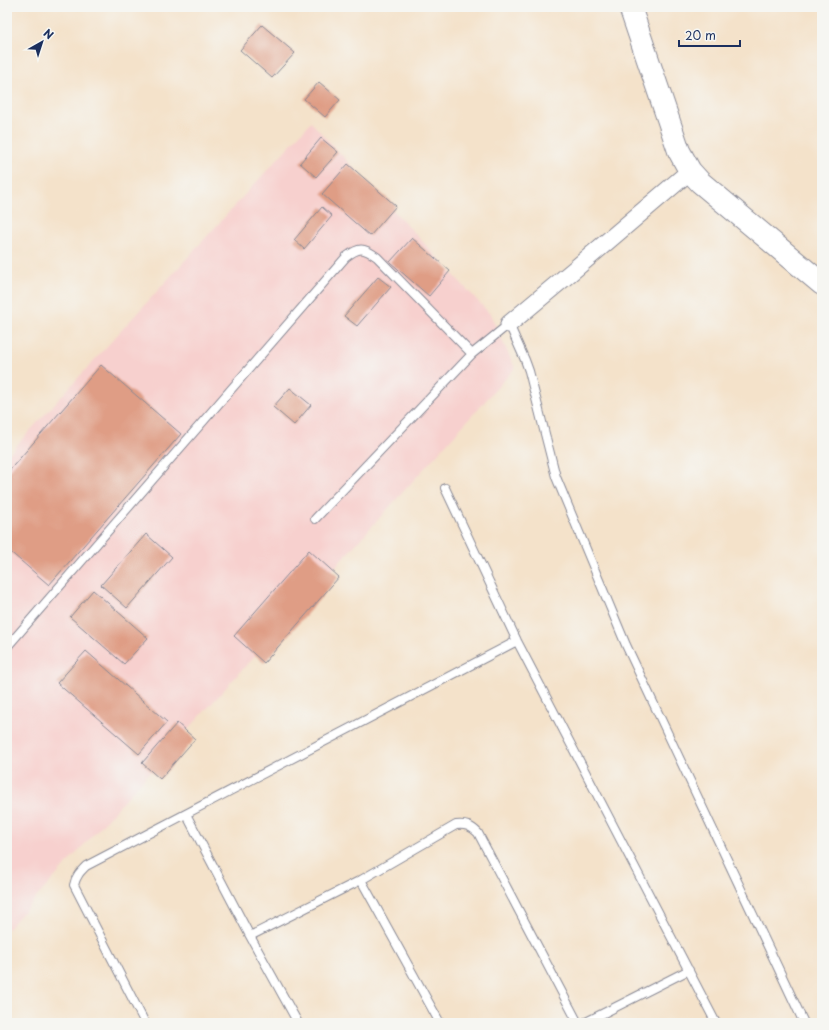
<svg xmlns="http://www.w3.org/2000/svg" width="829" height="1030" viewBox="0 0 829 1030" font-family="'Playpen Sans',sans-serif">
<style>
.built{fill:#f7d0ce}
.building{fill:#df9d85}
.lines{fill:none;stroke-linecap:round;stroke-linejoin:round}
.lane-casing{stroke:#888894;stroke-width:10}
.street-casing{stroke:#888894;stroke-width:19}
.secondary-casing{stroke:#888894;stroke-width:24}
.lane{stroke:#fff;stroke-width:8}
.street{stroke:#fff;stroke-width:17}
.secondary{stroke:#fff;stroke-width:22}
</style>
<rect width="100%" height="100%" fill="#f6f6f2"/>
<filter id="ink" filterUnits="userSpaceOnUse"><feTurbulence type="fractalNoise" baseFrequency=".025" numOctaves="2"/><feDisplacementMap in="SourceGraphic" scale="8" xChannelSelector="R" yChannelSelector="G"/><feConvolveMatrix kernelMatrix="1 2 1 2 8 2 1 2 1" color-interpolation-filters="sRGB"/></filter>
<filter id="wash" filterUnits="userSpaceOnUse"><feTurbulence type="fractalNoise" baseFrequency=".012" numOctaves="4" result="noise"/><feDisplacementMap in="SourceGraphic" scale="16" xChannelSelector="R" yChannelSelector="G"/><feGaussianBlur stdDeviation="0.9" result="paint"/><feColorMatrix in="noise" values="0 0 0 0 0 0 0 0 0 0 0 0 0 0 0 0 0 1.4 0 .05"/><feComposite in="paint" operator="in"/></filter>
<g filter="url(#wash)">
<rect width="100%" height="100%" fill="#f4e2ca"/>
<path class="built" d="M311 122 490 314 515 368 7 930V456Z"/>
<g id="blocks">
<path class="building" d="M262 25 295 53 272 78 240 50Z
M319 82 340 100 325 117 304 99Z
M321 138 338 152 316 177 300 163Z
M348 164 396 206 370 236 322 194Z
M322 207 332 216 304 249 294 240Z
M412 238 450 271 429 296 390 262Z
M378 277 391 287 357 326 344 316Z
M101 365 181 434 49 585 7 549V473Z
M290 388 311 405 294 425 273 407Z
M146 534 172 557 127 608 101 585Z
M309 550 339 577 264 663 234 636Z
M93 590 148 638 124 664 70 617Z
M86 651 167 722 139 754 57 683Z
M177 723 195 739 160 779 142 763Z"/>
</g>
</g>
<g filter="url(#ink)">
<use href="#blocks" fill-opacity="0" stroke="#888894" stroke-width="1"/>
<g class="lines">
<defs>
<path id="lane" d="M445 488 517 641 716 1023
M315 519 472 354 509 324 525 360 529 371 556 477 626 645 804 1023
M7 647 346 257C359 247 363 247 377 257L472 354
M186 814 250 936 298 1023
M361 880 440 1023
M250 936 361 880 456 825C466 824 471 826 478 833L578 1023
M145 1023 74 885C76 876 80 872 86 866L517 641
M584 1023 689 970"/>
<path id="street" d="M509 324 575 269 690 171"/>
<path id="secondary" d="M630 7 679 151 690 171 700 182 822 284"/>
</defs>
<use href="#lane" class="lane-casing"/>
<use href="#street" class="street-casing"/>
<use href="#secondary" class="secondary-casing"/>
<use href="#lane" class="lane"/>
<use href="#street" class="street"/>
<use href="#secondary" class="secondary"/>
</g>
</g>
<rect width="829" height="1030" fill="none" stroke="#f6f6f2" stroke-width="24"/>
<g transform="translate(42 42) rotate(39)" stroke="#f6f6f2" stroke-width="3" paint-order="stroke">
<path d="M0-3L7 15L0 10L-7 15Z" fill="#1b2f5e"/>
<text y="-6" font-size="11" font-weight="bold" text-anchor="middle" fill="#1b2f5e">N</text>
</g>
<path d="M679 40v6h61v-6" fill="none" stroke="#1b2f5e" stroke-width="2"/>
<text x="685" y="40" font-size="12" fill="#1b2f5e" stroke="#f6f6f2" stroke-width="3" paint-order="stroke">20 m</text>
</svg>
